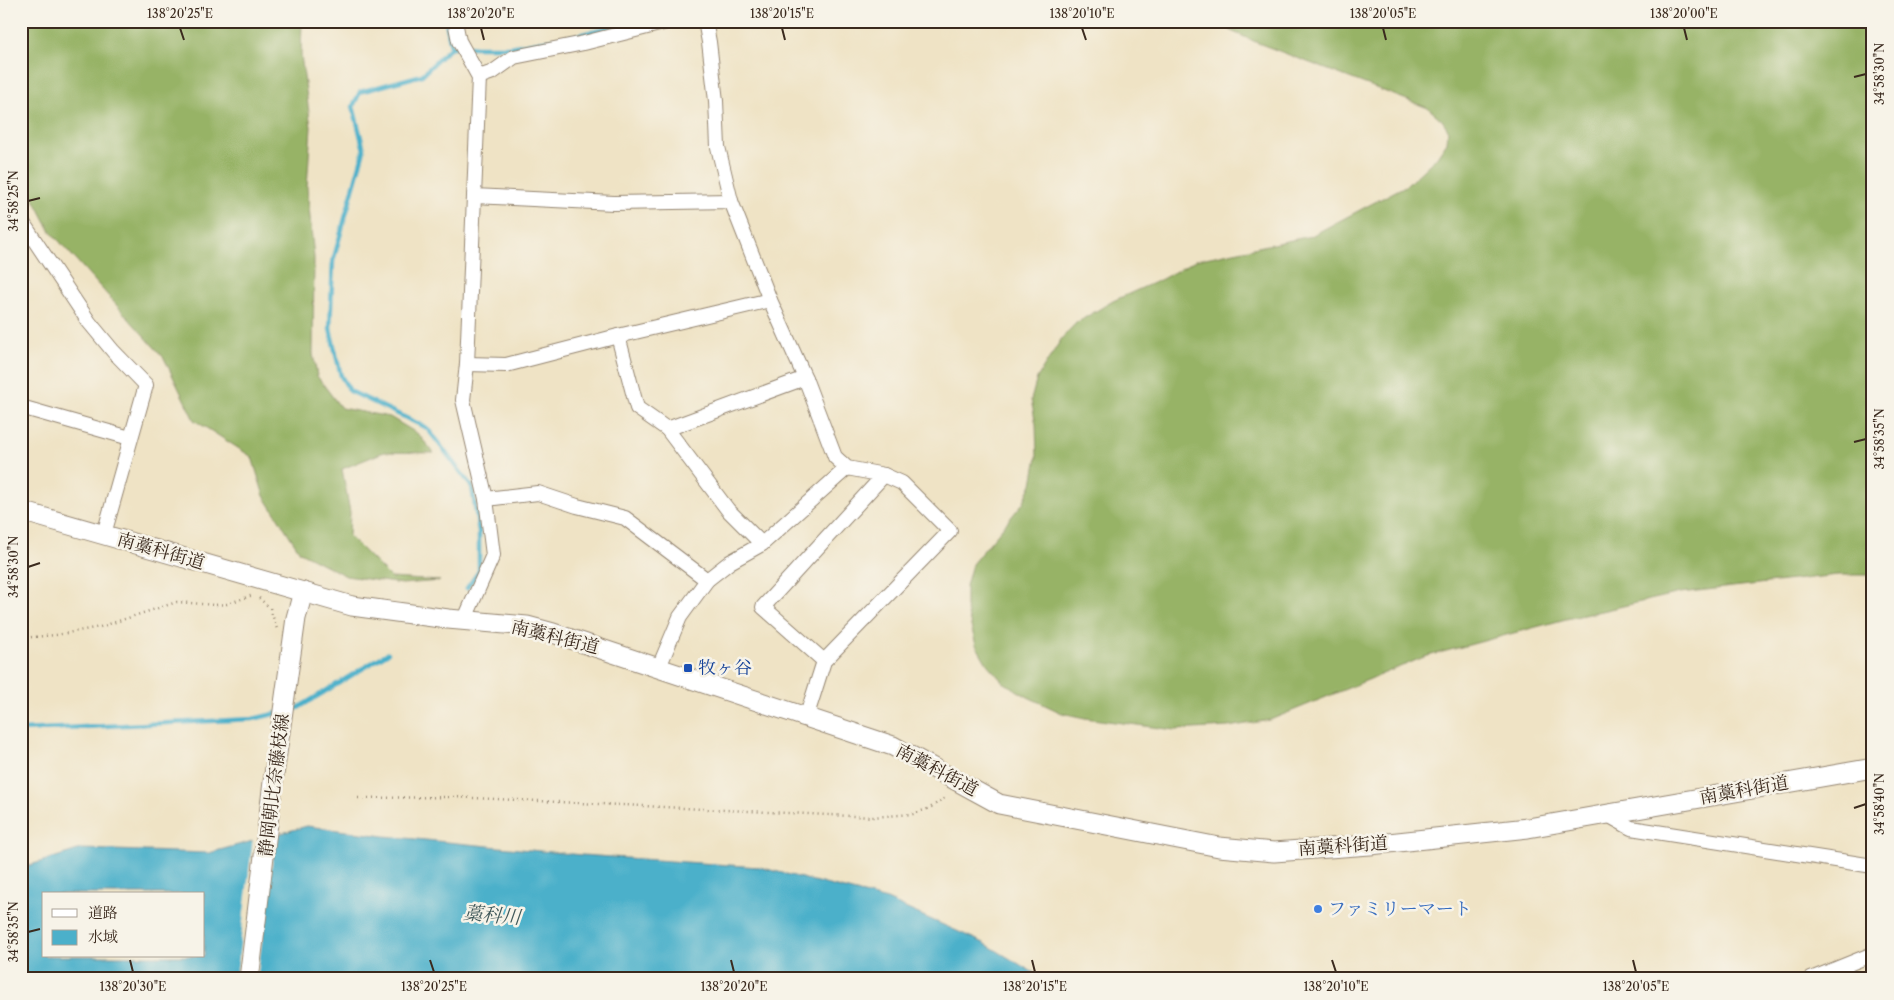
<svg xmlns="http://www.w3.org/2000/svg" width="1894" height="1000" font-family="'Libre Caslon Text','Noto Serif JP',serif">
  <rect width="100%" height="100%" fill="#f7f3e8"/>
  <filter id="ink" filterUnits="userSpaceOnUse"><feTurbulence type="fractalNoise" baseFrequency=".02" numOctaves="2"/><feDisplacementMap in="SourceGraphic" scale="10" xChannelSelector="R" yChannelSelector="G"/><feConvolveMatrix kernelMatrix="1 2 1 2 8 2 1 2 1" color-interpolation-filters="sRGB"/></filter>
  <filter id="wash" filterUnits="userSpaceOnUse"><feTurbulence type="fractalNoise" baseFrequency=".0096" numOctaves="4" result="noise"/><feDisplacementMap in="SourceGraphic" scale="20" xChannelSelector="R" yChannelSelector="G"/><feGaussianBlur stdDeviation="1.12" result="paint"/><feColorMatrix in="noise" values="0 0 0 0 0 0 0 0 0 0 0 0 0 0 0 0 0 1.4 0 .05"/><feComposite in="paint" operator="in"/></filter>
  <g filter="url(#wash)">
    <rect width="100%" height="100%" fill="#efe3c5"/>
    <g fill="#97b366" stroke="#696e42">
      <polygon points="21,21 302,21 301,55 311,127 307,187 314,258 313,354 317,376 341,408 390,417 418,434 434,453 384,452 342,469 350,512 349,536 391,578 440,581 402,584 346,576 300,552 264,496 252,457 194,420 164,358 51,232 21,174"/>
      <polygon points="1221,21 1873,21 1873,575 1837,575 1680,593 1566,619 1424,657 1270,720 1228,727 1175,730 1085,718 1062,713 1028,697 1003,682 987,664 976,645 966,607 966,586 972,564 1023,503 1032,484 1037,457 1036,424 1031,400 1037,378 1062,338 1076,323 1113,301 1162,279 1196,260 1311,236 1407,185 1436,158 1447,142 1448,129 1442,120 1428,108 1258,43 1229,30"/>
    </g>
    <path fill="#4bb0ca" stroke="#436d74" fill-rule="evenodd" d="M307,826L384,836L582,855L759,867L887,900L984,943L1044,979H21V868L81,849L209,853ZM44,894H204V956H44Z"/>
    <polygon fill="#efe3c5" points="276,832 257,979 236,979 253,838"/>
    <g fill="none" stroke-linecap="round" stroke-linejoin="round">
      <g stroke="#4bb0ca" stroke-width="4.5">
        <polyline points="446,21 451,47"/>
        <polyline points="467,588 479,571 479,532 472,487 427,428 350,391 341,376 330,329 333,261 364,150 353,106 360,92 422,75 451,47 509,47 575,36 633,21"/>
        <polyline points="288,710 298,708 388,653"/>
        <polyline points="21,730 253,719 278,713"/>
      </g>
    </g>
  </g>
  <g filter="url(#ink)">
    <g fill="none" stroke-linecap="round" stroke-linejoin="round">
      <defs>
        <g id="street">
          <polyline points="455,21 459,41 479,77 467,364 463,400 486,499 493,555 464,621"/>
          <polyline points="705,21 709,42 716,101 718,147 731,201"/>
          <polyline points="479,77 493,72 514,57 584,43 671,21"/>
          <polyline points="474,196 614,203 731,201 770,300 805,378 835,457 847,468 884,475 902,483 950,531 824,661 806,718"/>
          <polyline points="21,220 89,322 113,351 146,385 104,534"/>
          <polyline points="618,336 637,408 667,429 728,510 762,544"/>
          <polyline points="467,364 506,365 618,336 770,300"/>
          <polyline points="21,407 130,438"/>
          <polyline points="667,429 805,378"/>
          <polyline points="486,499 538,493 577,506 625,518 707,580"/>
          <polyline points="824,661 763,607 884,475"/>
          <polyline points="659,667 680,617 707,580 730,562 762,544 847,468"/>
          <polyline points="1606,814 1631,828 1873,866"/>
          <polyline points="1811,979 1873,954"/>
        </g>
        <g id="secondary">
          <polyline points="21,511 352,606 448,619 527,626 553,633 893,746 999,804 1219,847 1274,852 1370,845 1528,828 1873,768"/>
          <polyline points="249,979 273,782 296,618 303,592"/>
        </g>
      </defs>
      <use href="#street" stroke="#958672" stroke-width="16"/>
      <use href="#secondary" stroke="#958672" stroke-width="21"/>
      <g stroke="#958672" stroke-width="2.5" stroke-dasharray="1 4" stroke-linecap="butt">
        <polyline points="259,598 270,608 277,629"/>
        <polyline points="21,638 56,635 100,627 177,602 215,605 227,604 253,595"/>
        <polyline points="358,798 454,797 872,817 913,814 930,808 946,797"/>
      </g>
      <use href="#street" stroke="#fff" stroke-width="14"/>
      <use href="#secondary" stroke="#fff" stroke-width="19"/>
    </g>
  </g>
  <path fill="none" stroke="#3b2a1e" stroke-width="2" d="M180,28L184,40M481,28L484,40M782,28L785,40M1082,28L1086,40M1383,28L1386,40M1684,28L1687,40M1854,77L1866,74M28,201L40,198M1854,442L1866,439M28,567L40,563M1854,808L1866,804M28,932L40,929M130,960L133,972M430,960L434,972M731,960L734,972M1032,960L1035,972M1332,960L1336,972M1633,960L1636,972"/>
  <rect fill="#1a4fb4" stroke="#f7f3e8" stroke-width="2" x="683" y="663" width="10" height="10" rx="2.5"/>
  <circle fill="#3f7fe0" stroke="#f7f3e8" stroke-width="2" cx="1318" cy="909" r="5"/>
  <g text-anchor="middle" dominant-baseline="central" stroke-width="5" stroke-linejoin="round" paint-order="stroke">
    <g font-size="18" fill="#3b2a1e" stroke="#f7f3e8">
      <text transform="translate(161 551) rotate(16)">南藁科街道</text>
      <text transform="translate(555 637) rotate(14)">南藁科街道</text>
      <text transform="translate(937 770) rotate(28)">南藁科街道</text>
      <text transform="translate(274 785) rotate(-83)">静岡朝比奈藤枝線</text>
      <text transform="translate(1744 790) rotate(-10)">南藁科街道</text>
      <text transform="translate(1343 846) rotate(-4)">南藁科街道</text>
    </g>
    <g font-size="18" fill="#164399" stroke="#f7f3e8" text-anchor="start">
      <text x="698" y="668">牧ヶ谷</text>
    </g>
    <g font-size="18" fill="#366cbe" stroke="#f7f3e8" text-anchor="start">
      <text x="1328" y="909">ファミリーマート</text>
    </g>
    <g font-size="19" font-style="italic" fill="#41595a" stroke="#f7f3e8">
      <text transform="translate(492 915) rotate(5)">藁科川</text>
    </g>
  </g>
  <rect width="1894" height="1000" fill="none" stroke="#f7f3e8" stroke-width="55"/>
  <rect x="42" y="892" width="162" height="65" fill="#f7f3e8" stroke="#aca397"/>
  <rect x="52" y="909" width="25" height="8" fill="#ffffff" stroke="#aca397"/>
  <text x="88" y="918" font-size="15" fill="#3b2a1e">道路</text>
  <rect x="52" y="930" width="25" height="15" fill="#4bb0ca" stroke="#aca397"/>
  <text x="88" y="942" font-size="15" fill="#3b2a1e">水域</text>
  <rect x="28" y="28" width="1838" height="944" fill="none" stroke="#3b2a1e" stroke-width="2"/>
  <g font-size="12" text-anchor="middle" fill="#3b2a1e">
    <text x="180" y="18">138°20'25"E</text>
    <text x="481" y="18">138°20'20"E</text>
    <text x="782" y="18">138°20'15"E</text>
    <text x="1082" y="18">138°20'10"E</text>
    <text x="1383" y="18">138°20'05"E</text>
    <text x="1684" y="18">138°20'00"E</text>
    <text transform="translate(1880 74) rotate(-90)" y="4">34°58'30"N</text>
    <text transform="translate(14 201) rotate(-90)" y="4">34°58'25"N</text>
    <text transform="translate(1880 439) rotate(-90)" y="4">34°58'35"N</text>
    <text transform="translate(14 567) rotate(-90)" y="4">34°58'30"N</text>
    <text transform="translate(1880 804) rotate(-90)" y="4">34°58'40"N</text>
    <text transform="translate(14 932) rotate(-90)" y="4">34°58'35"N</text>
    <text x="133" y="991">138°20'30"E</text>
    <text x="434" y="991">138°20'25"E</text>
    <text x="734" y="991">138°20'20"E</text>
    <text x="1035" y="991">138°20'15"E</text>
    <text x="1336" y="991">138°20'10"E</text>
    <text x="1636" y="991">138°20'05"E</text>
  </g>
</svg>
